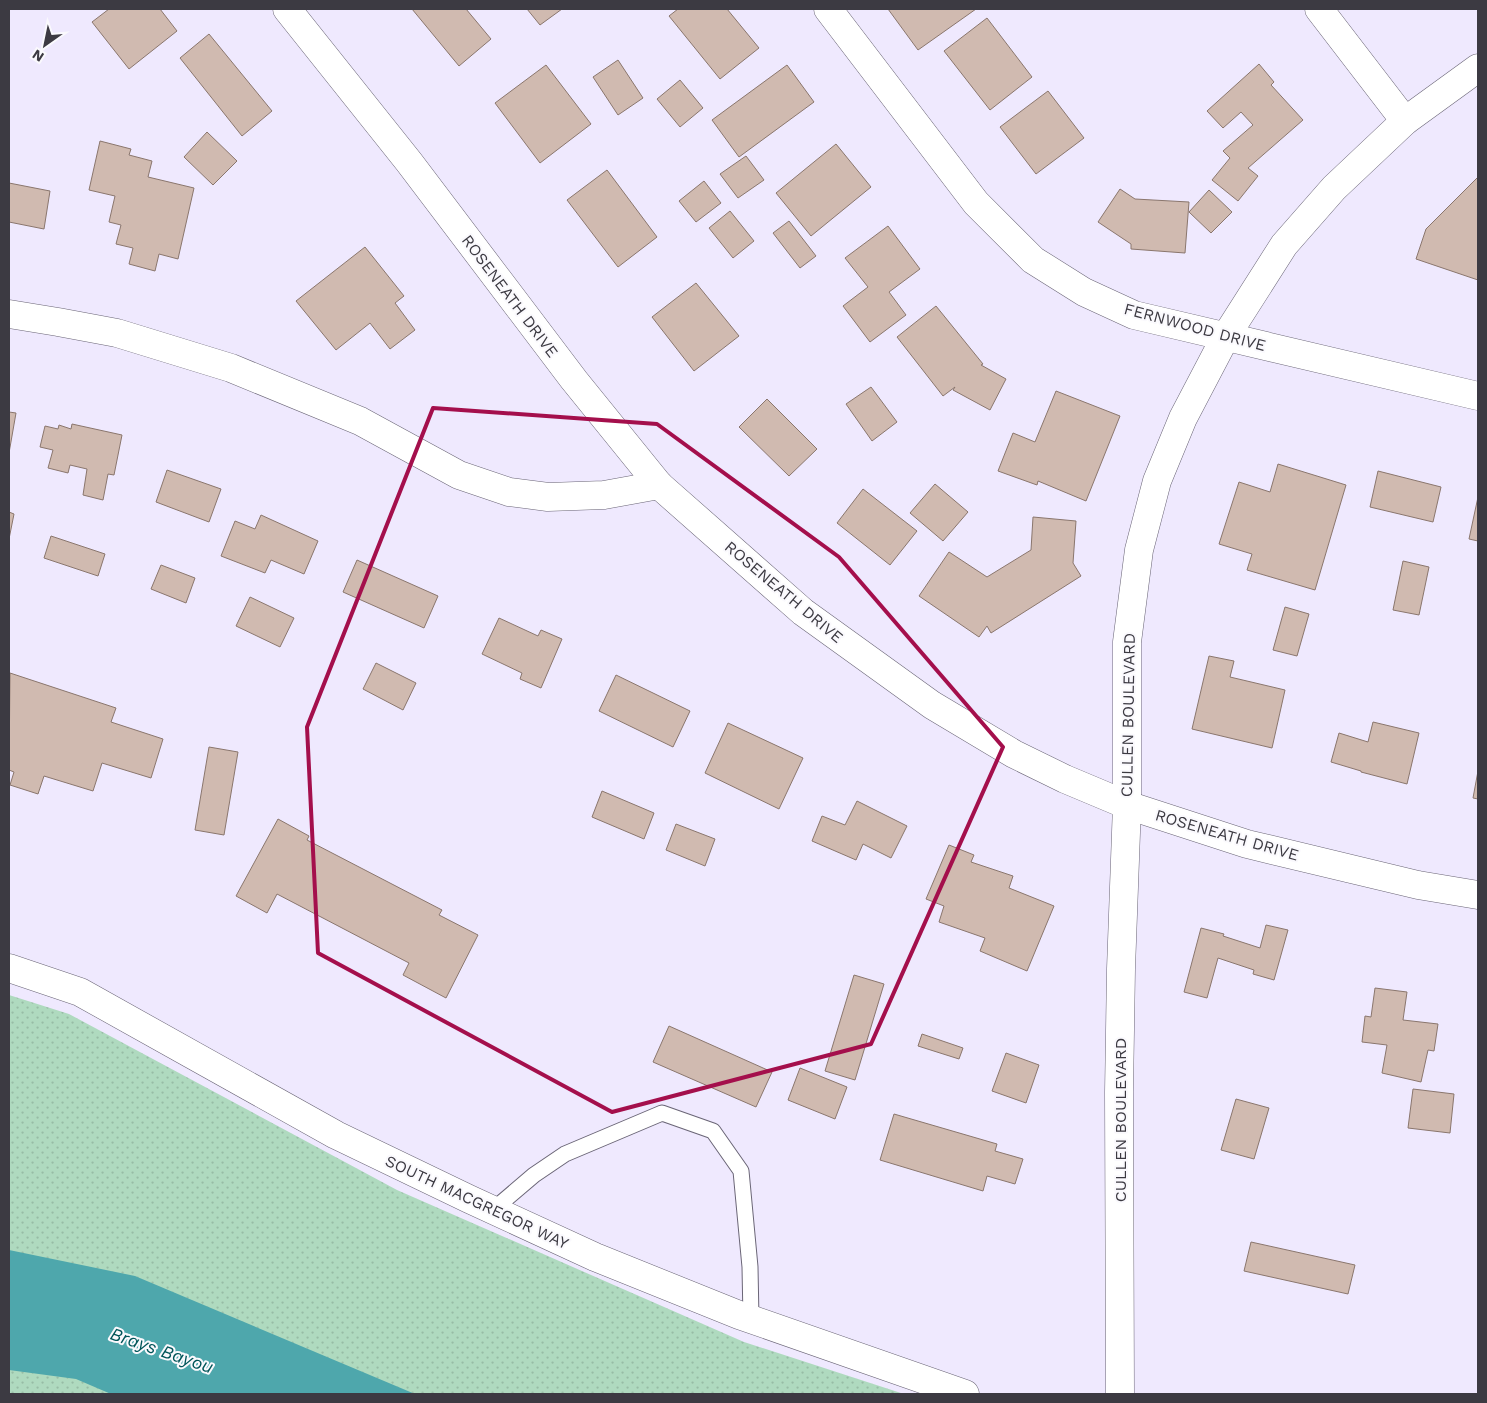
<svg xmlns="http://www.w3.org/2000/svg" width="1487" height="1403" font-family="'Work Sans',sans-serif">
  <defs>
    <pattern id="park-dots" width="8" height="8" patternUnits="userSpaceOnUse" patternTransform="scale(1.25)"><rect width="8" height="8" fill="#afdabf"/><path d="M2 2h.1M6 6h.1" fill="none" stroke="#97bca5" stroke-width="1.8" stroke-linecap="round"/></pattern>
  </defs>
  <rect width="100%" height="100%" fill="#efe9fe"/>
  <polygon fill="url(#park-dots)" points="9,995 69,1014 397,1190 744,1342 904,1394 9,1394"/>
  <polygon fill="#4ea7ac" points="9,1250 135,1276 415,1394 111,1394 76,1379 9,1370"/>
  <g fill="#d0bab0" stroke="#8a766d">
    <polygon points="109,9 160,9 177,31 129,69 92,22"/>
    <polygon points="412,9 466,9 491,39 459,66"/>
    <polygon points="527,9 562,9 540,25"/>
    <polygon points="678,9 727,9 759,48 720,79 669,16"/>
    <polygon points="888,9 976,9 918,50"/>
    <polygon points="987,18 1032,77 990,110 944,51"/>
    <polygon points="209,34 272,111 242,136 180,58"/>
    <polygon points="618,60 643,98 618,115 593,77"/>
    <polygon points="1259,64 1274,82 1271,85 1303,120 1248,168 1258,176 1238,201 1212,180 1230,158 1223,151 1253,125 1241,112 1223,128 1207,111"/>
    <polygon points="546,65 591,124 540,163 495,103"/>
    <polygon points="787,65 814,102 739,157 712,120"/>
    <polygon points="680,80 703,108 680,127 657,99"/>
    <polygon points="1048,91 1084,138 1036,174 1000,127"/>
    <polygon points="207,132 237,161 213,185 184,157"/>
    <polygon points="100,141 131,149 129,155 152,161 148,177 194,188 178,259 159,254 155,271 129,264 133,248 116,244 121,225 109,222 115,196 89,190"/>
    <polygon points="836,144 871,187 811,236 776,193"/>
    <polygon points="746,156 764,180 738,198 720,174"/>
    <polygon points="607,170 657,237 618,267 567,200"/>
    <polygon points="1478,177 1478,280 1416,259 1426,229"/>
    <polygon points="704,181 721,203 696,222 679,201"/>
    <polygon points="9,183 50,191 44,229 9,222"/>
    <polygon points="1120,189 1135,199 1189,202 1185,253 1131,249 1131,244 1098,222"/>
    <polygon points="1209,190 1232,212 1211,233 1189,212"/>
    <polygon points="730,211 754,241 733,258 709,228"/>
    <polygon points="789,221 816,256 800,268 773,233"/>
    <polygon points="888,226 920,269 889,292 906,315 870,342 843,306 868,287 845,258"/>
    <polygon points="365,247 404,296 395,303 415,330 390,349 370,323 336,350 296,301"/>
    <polygon points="696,283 739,336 694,371 652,317"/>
    <polygon points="936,306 983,364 981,365 1006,379 990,410 953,390 955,387 943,396 897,337"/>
    <polygon points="871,387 897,422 872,441 846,404"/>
    <polygon points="1056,391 1120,416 1086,501 1038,481 1037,485 998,471 1013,433 1035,442"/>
    <polygon points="767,399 817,449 789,476 739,427"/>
    <polygon points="9,412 16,413 9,453"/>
    <polygon points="72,424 122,435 114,475 108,474 103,500 83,495 87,469 70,465 68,473 48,468 53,450 40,447 45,426 58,429 59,425 71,429"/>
    <polygon points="1278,464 1346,485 1315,590 1247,570 1252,554 1219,544 1239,482 1270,492"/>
    <polygon points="167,470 221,489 209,522 156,502"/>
    <polygon points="1378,471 1441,487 1433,522 1370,507"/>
    <polygon points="935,484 968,512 943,541 910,513"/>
    <polygon points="863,489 917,531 890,565 837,523"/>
    <polygon points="1478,497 1478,541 1469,539"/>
    <polygon points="9,512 14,514 9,539"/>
    <polygon points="261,515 318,541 304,574 271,560 265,573 221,556 235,521 255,529"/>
    <polygon points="1033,517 1076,521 1073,563 1081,576 991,633 987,626 979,637 919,596 949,552 987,577 1031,550"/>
    <polygon points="51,536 105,554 98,576 44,558"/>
    <polygon points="357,560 438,596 424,628 343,592"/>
    <polygon points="1403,561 1429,567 1419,615 1393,610"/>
    <polygon points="161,565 195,578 186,603 151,589"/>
    <polygon points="250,597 294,618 280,647 236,626"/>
    <polygon points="1285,607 1309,614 1297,656 1273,650"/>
    <polygon points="499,618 538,636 541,630 562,639 541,688 520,679 522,673 482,654"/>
    <polygon points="1209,656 1234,661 1230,677 1285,690 1272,748 1192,729"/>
    <polygon points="376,663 416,683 403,710 363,689"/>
    <polygon points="10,673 116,708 111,722 163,739 151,778 102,763 93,791 44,776 38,794 10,785 14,772 9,770"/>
    <polygon points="616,675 690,711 673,747 599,711"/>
    <polygon points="1373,722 1419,733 1407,784 1361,772 1361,771 1331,762 1339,733 1368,742"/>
    <polygon points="728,723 803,758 779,809 705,773"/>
    <polygon points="209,747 238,752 224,835 195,830"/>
    <polygon points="1478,771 1478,799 1473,798"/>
    <polygon points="602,791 654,813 644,839 592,817"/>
    <polygon points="857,801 907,826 891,858 863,844 856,860 812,841 822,816 845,825"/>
    <polygon points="278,819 309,836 307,840 442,910 439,915 478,935 446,998 403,975 409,963 277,894 267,913 236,896"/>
    <polygon points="676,824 715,839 705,866 666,850"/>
    <polygon points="949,845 974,855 971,862 1013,876 1009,888 1054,906 1027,971 980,951 985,938 939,922 944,906 926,899"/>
    <polygon points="1266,925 1288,930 1274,980 1253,974 1254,970 1218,958 1207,998 1184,992 1201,928 1224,934 1223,936 1260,948"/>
    <polygon points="854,975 884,984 855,1080 825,1071"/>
    <polygon points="1375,988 1407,992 1403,1020 1438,1024 1434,1051 1428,1050 1421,1082 1382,1073 1387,1045 1362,1042 1365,1016 1371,1017"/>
    <polygon points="669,1026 772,1072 756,1107 653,1062"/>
    <polygon points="922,1034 963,1048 959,1059 918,1046"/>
    <polygon points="1006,1053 1039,1065 1026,1103 992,1091"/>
    <polygon points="800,1068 847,1087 835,1119 788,1100"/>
    <polygon points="1413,1089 1454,1094 1450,1133 1408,1128"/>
    <polygon points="1236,1099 1269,1108 1254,1159 1221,1150"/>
    <polygon points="894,1114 997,1144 995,1151 1023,1159 1015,1184 987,1176 983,1191 880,1160"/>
    <polygon points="1251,1242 1355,1265 1348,1294 1244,1271"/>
  </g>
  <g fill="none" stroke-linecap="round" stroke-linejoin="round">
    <defs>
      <polyline id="service" points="493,1210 534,1175 565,1154 662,1113 713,1131 741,1171 750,1267 751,1319"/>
      <g id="minor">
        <polyline points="287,9 409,162 574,380 659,485 803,612 932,705 1014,754 1065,779 1127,805 1247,844 1418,885 1478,895"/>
        <polyline points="828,9 976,203 1033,260 1084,292 1134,315 1478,396"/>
        <polyline points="1319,9 1405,121"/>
        <polyline points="9,314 58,322 117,333 231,368 360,421 459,475 509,492 548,497 604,495 659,485"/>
      </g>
      <g id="tertiary">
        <polyline points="9,968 80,992 336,1135 469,1199 595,1257 739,1315 965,1394"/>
        <polyline points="1120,1394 1119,1092 1121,969 1127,805 1127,642 1139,550 1157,481 1183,418 1226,336 1284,245 1334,188 1405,121 1478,68"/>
      </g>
    </defs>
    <use href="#service" stroke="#6a6576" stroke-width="17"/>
    <use href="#minor" stroke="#6a6576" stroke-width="29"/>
    <use href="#tertiary" stroke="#6a6576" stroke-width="29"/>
    <use href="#service" stroke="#fff" stroke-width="15"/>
    <use href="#minor" stroke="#fff" stroke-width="28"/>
    <use href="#tertiary" stroke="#fff" stroke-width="28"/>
  </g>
  <path fill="none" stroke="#a40f4c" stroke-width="4" stroke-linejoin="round" d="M433,408L657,424L839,557L1003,747L871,1044L612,1112L318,953L307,727Z"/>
  <g text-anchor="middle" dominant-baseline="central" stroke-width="4" stroke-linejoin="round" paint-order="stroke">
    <g font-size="16" fill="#3c3a42" stroke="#faf9fd">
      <text transform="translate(510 296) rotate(53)">ROSENEATH DRIVE</text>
      <text transform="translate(1195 327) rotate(15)">FERNWOOD DRIVE</text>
      <text transform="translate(784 592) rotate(40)">ROSENEATH DRIVE</text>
      <text transform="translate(1128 715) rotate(-89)">CULLEN BOULEVARD</text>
      <text transform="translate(1227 835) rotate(16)">ROSENEATH DRIVE</text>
      <text transform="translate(1120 1120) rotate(-90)">CULLEN BOULEVARD</text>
      <text transform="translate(477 1202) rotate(25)">SOUTH MACGREGOR WAY</text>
    </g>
    <g font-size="18" font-style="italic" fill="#015559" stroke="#faf9fd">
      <text transform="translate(162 1350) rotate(19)">Brays Bayou</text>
    </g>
  </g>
  <rect width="1487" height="1403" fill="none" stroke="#3c3a42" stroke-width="20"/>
  <g transform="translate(45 45) rotate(213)" stroke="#faf9fd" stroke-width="4" paint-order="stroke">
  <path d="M0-4L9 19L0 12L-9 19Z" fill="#3c3a42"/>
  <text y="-8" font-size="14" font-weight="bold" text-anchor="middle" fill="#3c3a42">N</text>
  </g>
</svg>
